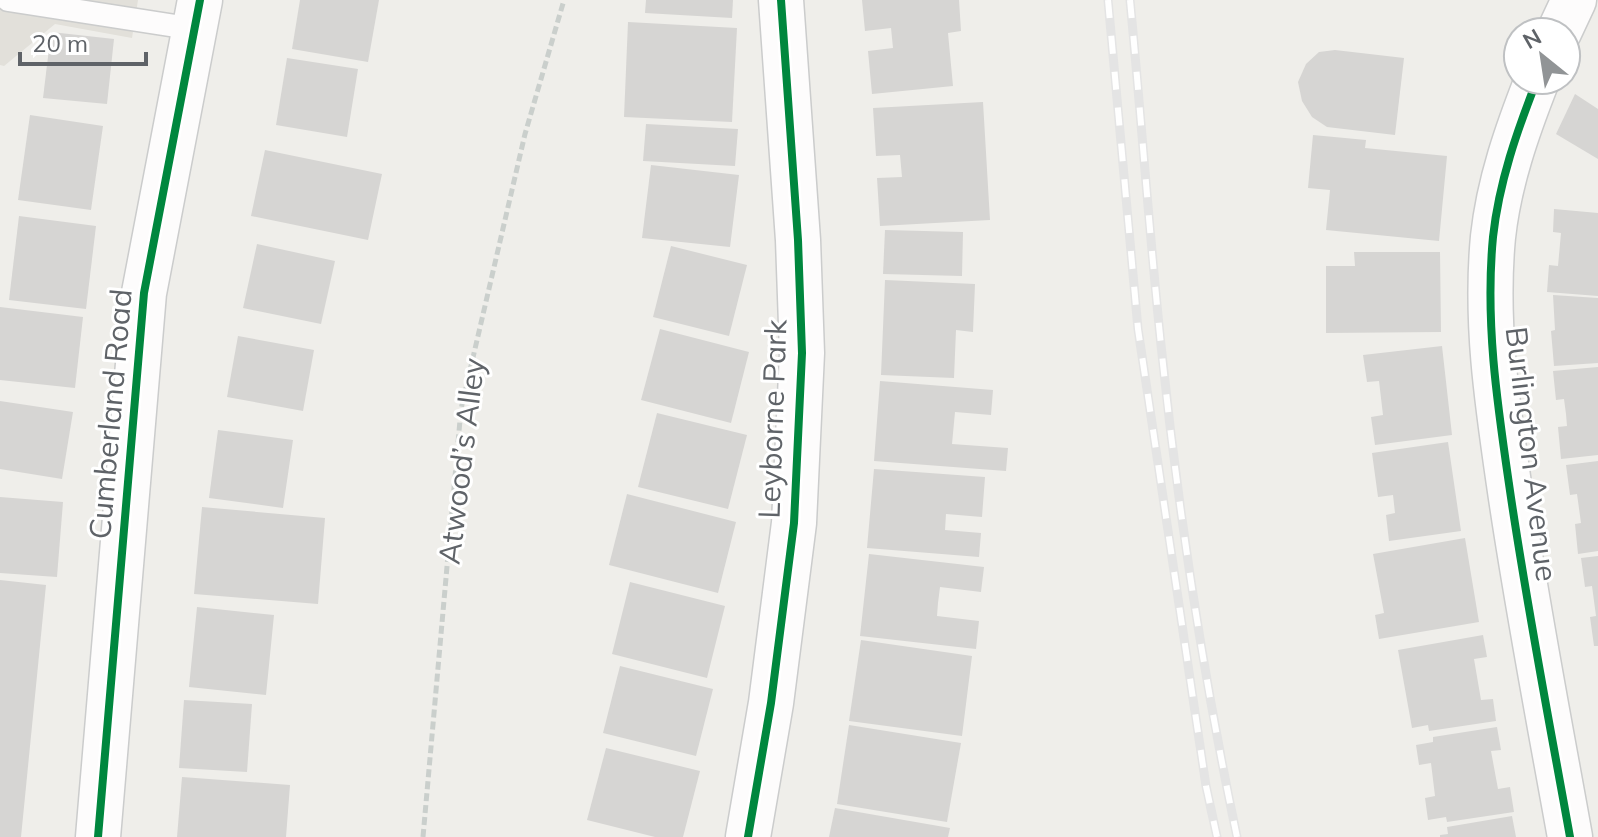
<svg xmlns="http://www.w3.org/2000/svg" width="1598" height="837" font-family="Mulish,sans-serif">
  <rect width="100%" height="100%" fill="#efeeea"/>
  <polygon fill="#e2e0da" points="0,0 138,0 132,38 55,24 4,66 0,65"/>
  <g fill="#d6d5d3">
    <polygon points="300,0 379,0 368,62 292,49"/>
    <polygon points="646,0 733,0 732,18 645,13"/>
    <polygon points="862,0 959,0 961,31 948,33 953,86 872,94 868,51 893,48 891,28 865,31"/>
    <polygon points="628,22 737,28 732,122 624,117"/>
    <polygon points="51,32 114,39 107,104 43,98"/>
    <polygon points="1335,50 1404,58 1395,135 1327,127 1312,117 1302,101 1298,82 1306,64 1319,52"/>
    <polygon points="287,58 358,69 347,137 276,125"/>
    <polygon points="1575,94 1598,109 1598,159 1556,134"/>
    <polygon points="983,102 990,220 880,226 877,178 902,177 900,155 876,156 873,108"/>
    <polygon points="30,115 103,126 91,210 18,200"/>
    <polygon points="646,124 738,129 735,166 643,161"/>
    <polygon points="1313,135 1366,140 1365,148 1447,156 1439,241 1326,230 1330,190 1308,188"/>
    <polygon points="265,150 382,174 368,240 251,216"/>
    <polygon points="651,165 739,175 730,247 642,238"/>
    <polygon points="1554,209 1598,213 1598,296 1547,292 1549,265 1558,266 1561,233 1553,232"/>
    <polygon points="19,216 96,226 86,309 9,300"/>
    <polygon points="885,230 963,232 962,276 883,274"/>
    <polygon points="257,244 335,261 321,324 243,308"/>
    <polygon points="671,246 747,265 729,336 653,317"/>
    <polygon points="1354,252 1440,252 1441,332 1326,333 1326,266 1355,266"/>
    <polygon points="885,280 975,284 973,332 956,330 954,378 881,375"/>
    <polygon points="1553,295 1598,298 1598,363 1554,366 1551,331 1555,330"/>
    <polygon points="0,307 83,317 75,388 0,380"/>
    <polygon points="660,329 749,352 731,423 641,400"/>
    <polygon points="238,336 314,350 303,411 227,397"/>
    <polygon points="1442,346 1452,435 1375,445 1371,417 1383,415 1379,381 1367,382 1363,355"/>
    <polygon points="1598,367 1598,455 1561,459 1558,427 1567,426 1566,414 1564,399 1556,400 1553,371"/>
    <polygon points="880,381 993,390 991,415 955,412 952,444 1008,448 1006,471 874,461"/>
    <polygon points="0,401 73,412 62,479 0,469"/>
    <polygon points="657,413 747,435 728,509 638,487"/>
    <polygon points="218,430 293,440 283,508 209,498"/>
    <polygon points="1448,442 1461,531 1389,541 1386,515 1395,513 1393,495 1378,497 1372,453"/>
    <polygon points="1598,461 1598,551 1578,554 1575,524 1581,523 1577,494 1570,495 1566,465"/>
    <polygon points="874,469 985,477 982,517 946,514 945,530 981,533 979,557 867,548"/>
    <polygon points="627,494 736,522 718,593 609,565"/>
    <polygon points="0,497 63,502 57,577 0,573"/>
    <polygon points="202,507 325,518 318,604 194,594"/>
    <polygon points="1465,538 1479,622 1379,639 1375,615 1384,613 1373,554"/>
    <polygon points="869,554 984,567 981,592 940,587 938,603 937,616 979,621 976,649 860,636"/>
    <polygon points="1598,556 1598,646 1594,646 1590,617 1596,616 1592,586 1585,587 1581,558"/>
    <polygon points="0,580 46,585 21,837 0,837"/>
    <polygon points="630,582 725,606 707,678 612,654"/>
    <polygon points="197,607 274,615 266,695 189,687"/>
    <polygon points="1483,635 1487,657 1474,659 1481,700 1493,699 1496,721 1429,731 1428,725 1412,728 1398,650"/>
    <polygon points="861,640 972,656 962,736 849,721"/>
    <polygon points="620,666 713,689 696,756 603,733"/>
    <polygon points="184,700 252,704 247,772 179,768"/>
    <polygon points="849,725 961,743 947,822 837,804"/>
    <polygon points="1497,727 1501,750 1491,751 1498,789 1510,787 1514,812 1447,822 1446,817 1428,820 1425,798 1435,796 1431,763 1419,765 1416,745 1433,742 1433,737"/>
    <polygon points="606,748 700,771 683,837 655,837 587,820"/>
    <polygon points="182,777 290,785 286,837 177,837"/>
    <polygon points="835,808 950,828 948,837 829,837"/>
    <polygon points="1512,816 1516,837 1440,837 1440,835 1448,834 1447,827"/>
  </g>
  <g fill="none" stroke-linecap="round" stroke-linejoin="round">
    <defs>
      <polyline id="lane" points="8,0 195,29"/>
      <g id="street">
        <polyline points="1559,32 1574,0"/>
        <path d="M1537,80C1517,131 1499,182 1493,237C1485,321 1497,402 1509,484C1526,602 1549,720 1570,837"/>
        <polyline points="98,837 144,293 200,0"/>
        <polyline points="748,837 771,703 794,523 802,353 798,240 781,0"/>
      </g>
    </defs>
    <use href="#lane" stroke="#cbcccc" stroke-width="25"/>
    <use href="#street" stroke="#cbcccc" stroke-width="47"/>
    <polyline stroke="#cacfcc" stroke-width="5" stroke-dasharray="8 4" stroke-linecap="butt" points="423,837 461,409 525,134 564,0"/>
    <use href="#lane" stroke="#fdfcfc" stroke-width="22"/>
    <use href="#street" stroke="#fdfcfc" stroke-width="44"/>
    <defs>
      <g id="rail">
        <polyline points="1108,0 1138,329 1206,786 1217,837"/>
        <path d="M1130,0C1141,115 1149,230 1161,345C1178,510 1203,675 1237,837"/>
      </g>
    </defs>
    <use href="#rail" stroke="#e4e4e4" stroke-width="9"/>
    <use href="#rail" stroke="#fff" stroke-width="6" stroke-dasharray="18" stroke-linecap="butt"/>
    <defs>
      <g id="cycleway">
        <path d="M1537,80C1517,131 1499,182 1493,237C1485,321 1497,402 1509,484C1526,602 1549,720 1570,837"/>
        <polyline points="98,837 144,293 200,0"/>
        <polyline points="748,837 771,703 794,523 802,353 798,240 781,0"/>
      </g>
    </defs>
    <use href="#cycleway" stroke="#fff" stroke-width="13"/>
    <use href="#cycleway" stroke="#00873e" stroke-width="8"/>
  </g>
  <g text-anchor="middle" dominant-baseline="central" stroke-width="6" stroke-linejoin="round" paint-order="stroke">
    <g font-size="30" fill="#5f6368" stroke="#fff">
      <text transform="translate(110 414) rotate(-85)">Cumberland Road</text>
      <text transform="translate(772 419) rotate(-88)">Leyborne Park</text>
      <text transform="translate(1532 454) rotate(83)">Burlington Avenue</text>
      <text transform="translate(461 461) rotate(-83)">Atwood’s Alley</text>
    </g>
  </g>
  <g transform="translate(1542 56) rotate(330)"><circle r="38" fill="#ffffff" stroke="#bfc1c3" stroke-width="2"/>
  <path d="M0-6L14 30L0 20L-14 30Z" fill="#919496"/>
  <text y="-12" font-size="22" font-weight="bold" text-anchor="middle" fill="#5f6368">N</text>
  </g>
  <path d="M20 52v12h126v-12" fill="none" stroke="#5f6368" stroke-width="4"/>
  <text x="32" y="52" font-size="24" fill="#5f6368" stroke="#ffffff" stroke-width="6" paint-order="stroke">20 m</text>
</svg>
